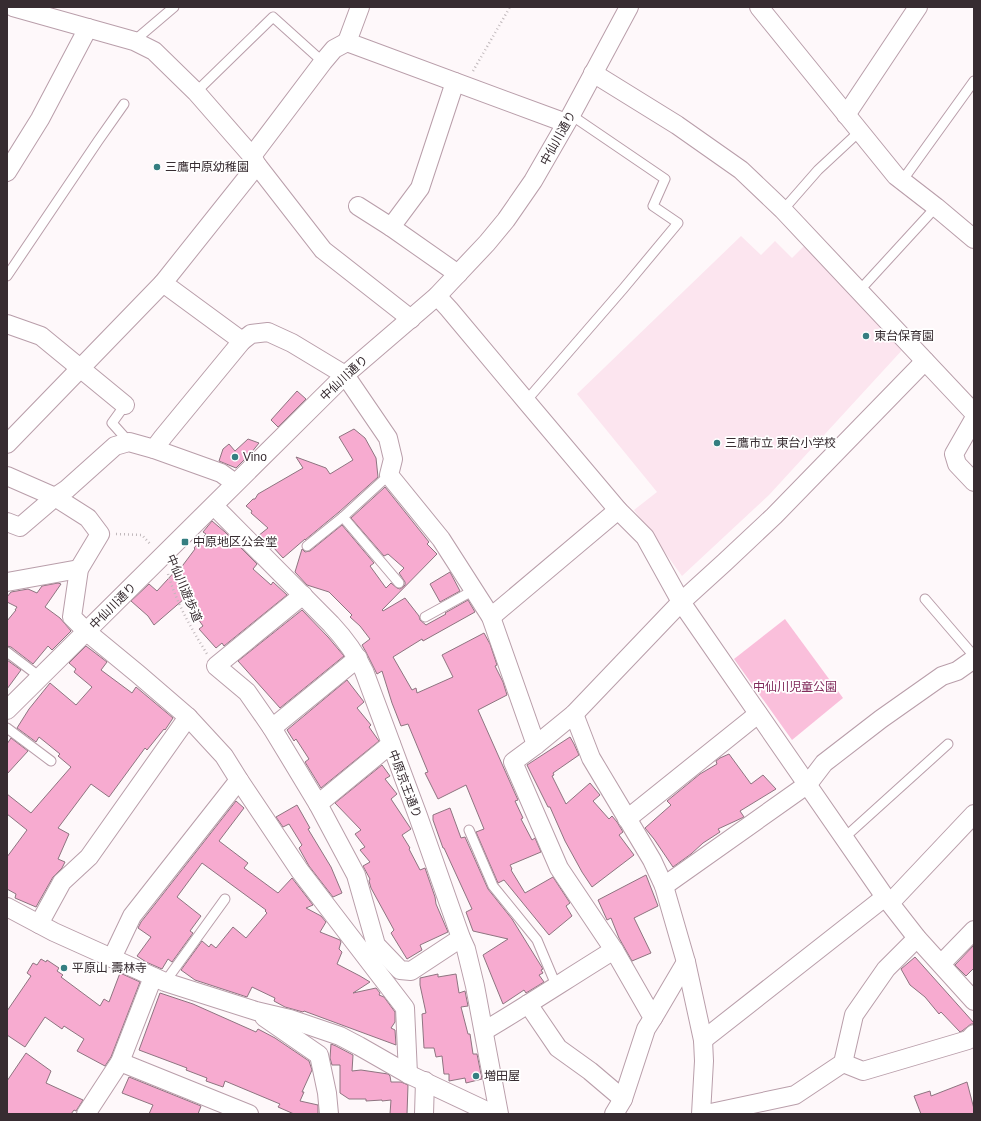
<svg xmlns="http://www.w3.org/2000/svg" width="981" height="1121" font-family="Helvetica,'Noto Sans JP',sans-serif">
  <rect width="100%" height="100%" fill="#fef8fa"/>
  <polygon fill="#fce5ef" points="741,236 761,255 775,241 792,258 804,246 904,348 769,495 682,576 634,510 657,492 577,394"/>
  <polygon fill="#fabfdb" points="785,619 843,698 792,740 734,659"/>
  <g fill="#f7abd0" stroke="#8e7480">
    <polygon points="297,391 306,399 278,427 271,420"/>
    <polygon points="354,429 365,438 376,458 378,477 339,512 305,540 305,539 283,558 273,547 271,549 258,536 268,528 251,513 252,511 246,506 253,499 255,499 258,494 303,468 296,457 326,468 330,474 353,460 339,437"/>
    <polygon points="248,439 259,443 251,453 236,468 219,461 223,449 229,444 235,451"/>
    <polygon points="385,487 429,542 427,544 437,554 382,610 383,611 405,598 419,616 420,620 426,625 446,614 445,613 468,600 475,612 423,641 422,639 393,657 412,690 416,688 417,693 453,677 442,655 484,633 490,644 497,665 495,666 503,682 507,695 478,710 518,800 515,801 523,818 521,819 532,840 535,838 541,852 510,865 512,869 511,870 525,893 553,877 570,903 566,906 572,916 549,935 504,880 498,883 476,832 484,829 466,785 438,799 425,773 428,772 408,724 401,726 392,703 382,671 377,674 366,652 362,645 370,639 360,626 350,617 352,615 329,592 307,585 295,572 302,549 305,552 310,551 342,525 374,563 370,566 386,588 391,583 397,588 400,589 403,587 405,585 405,582 399,573 404,568 388,554 384,556 351,518"/>
    <polygon points="212,521 225,532 257,564 253,569 271,585 273,582 287,595 224,646 222,643 216,648 199,629 203,626 184,599 154,625 148,616 131,601 149,584 157,591 178,568 180,569 195,549 194,548 206,534 203,532"/>
    <polygon points="450,572 460,591 440,602 430,584"/>
    <polygon points="58,583 61,584 45,607 60,618 71,631 52,650 48,646 33,664 11,647 7,646 7,621 16,610 15,610 17,607 7,602 7,597 11,592 28,589 37,593 42,586"/>
    <polygon points="302,610 328,637 344,656 280,708 238,661"/>
    <polygon points="86,646 107,662 101,670 132,693 136,687 173,718 165,730 164,729 147,750 145,748 109,797 91,784 58,828 69,834 58,859 65,862 62,868 53,877 36,907 15,898 16,894 7,889 7,857 27,830 7,814 7,794 31,813 71,767 58,756 60,754 39,737 36,742 17,728 29,709 50,683 76,705 92,687 74,672 76,669 69,663"/>
    <polygon points="7,660 21,670 7,689"/>
    <polygon points="347,680 364,702 357,708 371,725 369,727 379,741 321,788 305,762 309,759 296,739 294,741 287,730"/>
    <polygon points="570,737 574,744 579,755 553,773 554,775 552,776 566,804 590,783 600,795 593,801 609,819 612,816 617,822 623,832 619,835 634,855 592,887 582,872 565,841 550,807 548,807 527,765"/>
    <polygon points="11,738 28,751 7,774 7,744"/>
    <polygon points="729,754 751,784 763,775 776,789 740,811 744,817 718,829 720,832 703,843 691,854 673,867 654,839 645,828 671,805 667,801 700,774 717,764 716,761 720,758"/>
    <polygon points="382,765 390,776 385,779 397,794 391,799 411,829 402,835 410,848 409,849 420,870 425,868 435,897 436,904 448,932 420,945 422,950 407,959 391,933 394,930 371,888 369,881 370,879 363,866 370,862 360,850 365,847 355,834 361,830 335,803"/>
    <polygon points="236,801 244,808 219,841 248,863 244,868 278,893 292,878 313,905 306,908 321,916 326,922 320,932 340,940 341,942 339,949 342,952 337,964 360,976 370,982 353,993 376,988 380,993 379,995 384,997 395,1012 395,1022 391,1028 395,1030 396,1045 304,1011 303,1012 285,1007 274,1001 275,998 252,987 247,997 195,980 181,970 202,941 209,947 211,944 216,948 233,927 246,938 267,913 265,911 266,910 202,863 177,897 201,916 190,931 193,933 172,962 168,959 162,969 146,962 137,956 151,937 138,928 141,922"/>
    <polygon points="297,805 310,828 308,829 331,867 342,893 333,897 309,866 299,848 302,845 289,824 283,827 276,817"/>
    <polygon points="450,808 461,838 465,837 488,889 512,919 543,969 541,970 543,973 539,975 544,982 526,993 524,990 503,1004 483,955 508,939 473,931 466,912 472,909 444,848 443,848 433,820 433,815"/>
    <polygon points="646,875 658,906 634,918 651,953 632,961 619,938 611,918 607,920 598,900"/>
    <polygon points="974,945 974,968 966,976 955,965"/>
    <polygon points="915,957 974,1023 974,1024 971,1024 962,1031 960,1032 941,1012 939,1014 925,997 910,985 901,969"/>
    <polygon points="41,959 46,962 47,960 59,968 57,971 63,975 61,977 100,1006 104,999 109,1002 120,973 140,982 111,1057 105,1066 77,1051 84,1039 64,1026 62,1029 45,1017 25,1047 7,1035 7,1011 31,976 27,973 33,963 37,965"/>
    <polygon points="438,974 438,977 456,974 459,993 465,991 468,1006 461,1007 468,1034 470,1034 473,1054 477,1054 482,1079 466,1083 465,1078 449,1081 449,1074 444,1074 442,1056 436,1057 434,1048 424,1048 422,1014 426,1013 420,985 420,978"/>
    <polygon points="160,993 193,1004 256,1032 258,1029 275,1038 309,1061 312,1070 302,1092 304,1092 300,1101 318,1105 318,1114 294,1114 278,1107 280,1104 225,1081 223,1087 206,1081 207,1078 186,1070 187,1068 139,1050"/>
    <polygon points="331,1044 336,1046 353,1055 352,1071 361,1070 388,1074 390,1076 391,1082 401,1082 408,1085 407,1114 390,1114 391,1100 382,1101 382,1100 366,1101 366,1099 349,1099 340,1093 340,1065 332,1065 330,1058"/>
    <polygon points="26,1053 51,1071 46,1083 83,1100 76,1111 74,1110 71,1114 7,1114 7,1081"/>
    <polygon points="129,1077 201,1106 198,1114 149,1114 153,1105 122,1093"/>
    <polygon points="967,1082 974,1109 974,1114 921,1114 914,1096 930,1091 931,1096"/>
  </g>
  <g fill="none" stroke-linecap="round" stroke-linejoin="round">
    <defs>
      <g id="lane">
        <polyline points="134,41 174,7"/>
        <polyline points="196,92 273,17 323,62"/>
        <polyline points="902,181 974,81"/>
        <polyline points="783,210 818,170 860,131"/>
        <polyline points="7,276 98,141 124,104"/>
        <polyline points="859,291 936,207"/>
        <polyline points="526,401 623,289 678,223 653,206 665,179 571,115"/>
        <polyline points="125,405 112,423 129,442"/>
        <polyline points="343,517 399,583"/>
        <polyline points="307,546 343,517 389,475"/>
        <polyline points="925,599 974,656"/>
        <polyline points="425,617 474,590"/>
        <polyline points="7,652 40,677"/>
        <polyline points="7,728 51,761"/>
        <polyline points="469,830 493,886 537,940 556,985"/>
        <polyline points="844,838 948,744"/>
        <polyline points="165,982 225,899"/>
      </g>
      <g id="street">
        <polyline points="13,7 134,41 154,51 196,92 252,156 257,165 323,250 411,319"/>
        <polyline points="360,7 347,42 566,123"/>
        <polyline points="759,7 896,176 936,207 974,239"/>
        <polyline points="593,73 677,125 741,170 783,210 974,413"/>
        <polyline points="846,115 918,7"/>
        <polyline points="252,156 323,62 334,49 347,42"/>
        <polyline points="7,172 40,119 88,28"/>
        <polyline points="358,206 391,227 458,274"/>
        <polyline points="391,227 420,188 455,82"/>
        <polyline points="437,296 449,309 526,401 618,510 645,537 681,602 885,897 917,938 974,1001"/>
        <polyline points="7,324 41,336 125,405"/>
        <polyline points="242,341 251,334 268,332 292,343 345,375 388,438 393,459 389,475 441,539 491,617 536,745"/>
        <polyline points="974,419 954,454 957,464 974,482"/>
        <polyline points="7,444 163,283"/>
        <polyline points="154,449 163,437 242,341 163,283 257,165"/>
        <polyline points="7,476 55,497 88,518 100,534 79,569 72,617 87,632 138,674 188,717 224,756 239,780 300,871 405,1008 408,1074"/>
        <path d="M214,506L331,624C345,639 355,652 364,671L418,816L461,938L466,949L475,986L499,1114"/>
        <polyline points="7,522 20,527 55,497 67,489 115,446 129,442 154,449 221,473 235,483"/>
        <polyline points="7,582 79,569"/>
        <polyline points="303,595 216,666 247,692 272,728 318,804 391,744"/>
        <polyline points="491,617 618,510"/>
        <polyline points="7,710 345,375 437,296 487,243 506,220 533,181 571,115 629,7"/>
        <polyline points="574,714 591,758 652,860 664,886 686,962 703,1040 704,1061 701,1114"/>
        <polyline points="272,728 358,658"/>
        <polyline points="318,804 356,875 376,945 400,970 411,971 461,938"/>
        <polyline points="627,819 758,714"/>
        <polyline points="664,886 808,784 824,763 881,719 942,676 957,671 974,659"/>
        <polyline points="890,903 974,814"/>
        <polyline points="7,907 54,932 165,982 256,1011 290,1019 340,1036 359,1046 408,1074 493,1114"/>
        <polyline points="39,924 62,882 89,857 188,717"/>
        <polyline points="112,958 132,916 239,780"/>
        <polyline points="941,964 974,930"/>
        <polyline points="528,1004 558,1048 590,1071 623,1099"/>
        <polyline points="264,1017 319,1055 327,1093 329,1114"/>
        <polyline points="653,1018 686,962"/>
        <path d="M484,1031C528,1005 570,977 614,950"/>
        <polyline points="703,1040 885,897"/>
        <polyline points="120,1062 249,1114"/>
        <polyline points="843,1063 863,1071 968,1040 974,1034"/>
        <polyline points="86,1114 120,1062 153,977"/>
        <polyline points="424,1114 425,1081"/>
        <polyline points="614,1114 623,1099 646,1029 653,1018 614,950 559,868 513,762 536,745 574,714 681,602 725,562 774,516 925,361"/>
        <polyline points="706,1114 795,1095 843,1063 854,1015 886,969 917,938"/>
      </g>
    </defs>
    <use href="#lane" stroke="#b99eaa" stroke-width="11"/>
    <use href="#street" stroke="#b99eaa" stroke-width="20"/>
    <g stroke="#c1b9bc" stroke-width="2.5" stroke-dasharray="1 3" stroke-linecap="butt">
      <polyline points="473,71 510,7"/>
      <polyline points="116,534 142,535 151,545"/>
      <path d="M168,574C177,604 191,628 207,654"/>
    </g>
    <use href="#lane" stroke="#fff" stroke-width="9"/>
    <use href="#street" stroke="#fff" stroke-width="18"/>
  </g>
  <g fill="#357e81" stroke="#fff" stroke-width="1.5">
    <circle cx="157" cy="167" r="4"/>
    <circle cx="866" cy="336" r="4"/>
    <circle cx="717" cy="443" r="4"/>
    <circle cx="235" cy="457" r="4"/>
    <rect x="181" y="538" width="8" height="8" rx="2"/>
    <circle cx="64" cy="968" r="4"/>
    <circle cx="476" cy="1076" r="4"/>
  </g>
  <g text-anchor="middle" dominant-baseline="central" stroke-width="3.5" stroke-linejoin="round" paint-order="stroke">
    <g font-size="12" fill="#372c31" stroke="#fff">
      <text transform="translate(558 138) rotate(-61)">中仙川通り</text>
      <text transform="translate(344 378) rotate(-43)">中仙川通り</text>
      <text transform="translate(184 588) rotate(67)">中仙川遊歩道</text>
      <text transform="translate(113 606) rotate(-45)">中仙川通り</text>
      <text transform="translate(405 784) rotate(69)">中原京王通り</text>
    </g>
    <g font-size="12" fill="#372c31" stroke="#fff" text-anchor="start">
      <text x="165" y="167">三鷹中原幼稚園</text>
      <text x="874" y="336">東台保育園</text>
      <text x="725" y="443">三鷹市立 東台小学校</text>
      <text x="243" y="457">Vino</text>
      <text x="193" y="542">中原地区公会堂</text>
      <text x="72" y="968">平原山 壽林寺</text>
      <text x="484" y="1076">増田屋</text>
    </g>
    <g font-size="12" fill="#812b5b" stroke="#fff">
      <text x="795" y="687">中仙川児童公園</text>
    </g>
  </g>
  <rect width="981" height="1121" fill="none" stroke="#372c31" stroke-width="16"/>
</svg>
